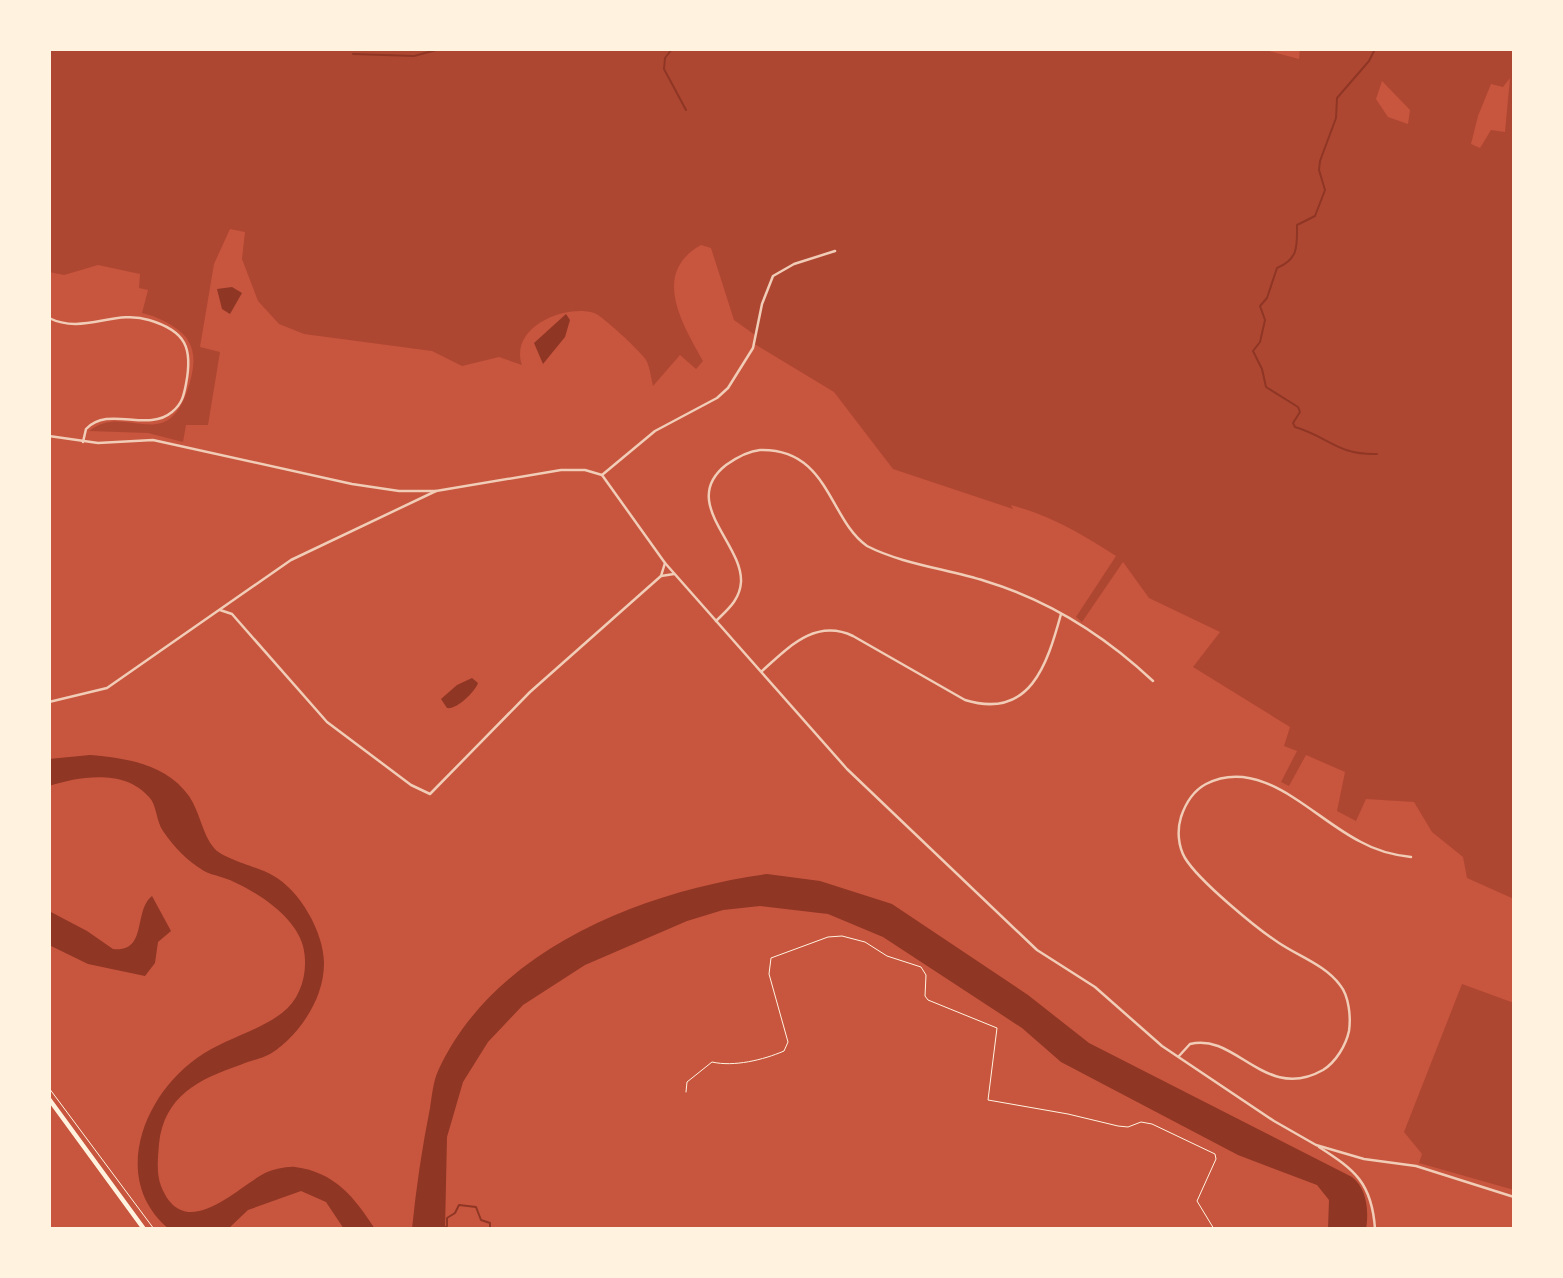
<svg xmlns="http://www.w3.org/2000/svg" width="1563" height="1278" font-family="'Noto Sans',sans-serif">
  <rect width="100%" height="100%" fill="#c8553d"/>
  <g fill="#ae4732" fill-rule="evenodd">
    <path d="M49,49H1262L1299,59L1300,49H1514V899L1467,878L1463,857L1432,832L1414,802L1366,799L1356,821L1337,811L1345,772L1306,755L1289,786L1281,782L1297,751L1284,746L1290,727L1193,667L1220,632L1149,598L1123,562L1082,622L1076,617L1116,556C1084,535 1049,515 1011,505L1013,509L893,469L834,392L753,343L755,335L734,320L711,248L701,245C651,273 682,323 703,361L696,369L680,355L653,386C651,378 650,367 646,360C642,353 602,315 594,313C564,304 509,328 522,365L499,357L462,366L432,351L304,334L279,324L258,301L242,259L245,232L230,229L214,264L200,347L220,352L208,425H186L183,442L148,433L89,431C127,400 170,462 191,378C195,362 195,349 185,336C175,325 156,316 142,313L148,290L139,288L140,274L98,265L64,275L49,272ZM1510,78L1505,132L1491,130L1480,148L1471,144L1478,116L1491,84L1503,87ZM1382,81L1410,110L1408,124L1388,117L1376,99Z"/>
    <polygon points="1462,984 1514,1003 1514,1190 1419,1163 1422,1154 1404,1132"/>
  </g>
  <g fill="#8f3625">
    <polygon points="232,287 242,293 230,314 222,309 217,289"/>
    <polygon points="566,314 570,320 565,337 543,364 534,343"/>
    <path d="M472,678L478,683C475,692 456,710 447,708L441,699L457,685Z"/>
    <path d="M90,755C126,758 166,764 189,796C200,812 202,834 214,848C223,859 258,867 272,875C299,889 324,932 324,963C324,984 316,1004 304,1021C297,1032 281,1048 270,1054C261,1059 249,1061 240,1065C199,1079 164,1096 159,1144C158,1157 156,1173 161,1186C184,1244 235,1189 265,1173C271,1170 288,1166 295,1167C335,1172 355,1198 375,1229H344L326,1202L301,1191L248,1210L228,1229H169C110,1180 143,1096 197,1058C223,1039 257,1032 282,1013C302,998 309,970 303,946C295,917 260,894 234,882C225,877 214,876 204,871C186,860 175,848 163,831C156,821 157,805 149,797C125,769 80,776 49,786V759Z"/>
    <path d="M767,874L820,881L892,904L1028,995L1089,1043L1352,1177C1367,1188 1369,1212 1366,1229H1328L1329,1200L1317,1185L1238,1155L1061,1062L1022,1028L883,937L828,914L760,906L723,910L687,921L585,965L523,1005L488,1042L463,1082L447,1137L445,1229H412C416,1188 422,1148 430,1108C432,1096 433,1082 438,1071C493,950 642,891 767,874Z"/>
    <path d="M152,896L171,931L158,942L155,963L145,976L88,964L49,945V911L87,931L113,949C148,953 133,911 152,896Z"/>
  </g>
  <g fill="none" stroke-linecap="round" stroke-linejoin="round">
    <g stroke="#8f3625" stroke-width="2">
      <polyline points="672,49 665,58 664,69 686,110"/>
      <path d="M1375,49L1369,61L1337,98L1336,118L1320,161L1319,170L1325,190L1315,216L1297,225C1297,245 1299,259 1277,268L1267,298L1260,306L1265,320L1260,342L1253,351L1262,369L1266,387L1298,407L1300,412L1293,423L1295,427C1329,437 1337,455 1377,454"/>
      <polyline points="353,54 414,56 440,49"/>
      <polyline points="443,1229 447,1226 447,1218 455,1213 459,1205 476,1207 481,1220 490,1223 490,1229"/>
    </g>
    <g stroke="#fff3e0" stroke-width="1">
      <polyline points="49,1088 154,1229"/>
      <path d="M686,1092L687,1082L712,1062C734,1067 763,1060 784,1051L788,1042L769,974L771,958L828,937L842,936L865,942L887,956L921,967L926,975L925,996L928,1000L997,1028L988,1100L1068,1114L1118,1126L1128,1127L1141,1122L1152,1124L1215,1154L1216,1159L1197,1201L1214,1229"/>
    </g>
    <g stroke="#f1ccb7" stroke-width="2.5">
      <path d="M49,318C83,335 115,309 149,320C186,331 193,348 186,384C184,395 182,404 172,412C147,433 109,405 86,429L83,442"/>
      <polyline points="602,475 655,431 717,398 728,388 753,348 762,304 773,276 794,264 835,251"/>
      <polyline points="661,576 665,563"/>
      <polyline points="220,610 232,614 327,722 411,785 430,794 530,692 661,576 674,574"/>
      <path d="M716,621C727,610 740,600 741,582C743,543 679,502 726,465C736,458 749,451 760,450C829,448 829,520 867,546C902,564 947,569 985,581C1048,600 1105,636 1153,681"/>
      <path d="M762,671C788,648 815,618 853,636L965,700C1030,720 1047,665 1061,614"/>
      <polyline points="49,702 107,688 291,560 436,491"/>
      <path d="M1179,1056L1190,1044C1236,1032 1265,1103 1323,1070C1336,1062 1346,1045 1349,1031C1351,1017 1349,996 1340,985C1325,965 1300,957 1279,943C1256,928 1199,881 1185,858C1178,846 1177,830 1181,817C1186,802 1193,791 1206,784C1262,755 1314,819 1361,842C1377,851 1393,855 1411,857"/>
      <path d="M1319,1147C1355,1170 1372,1183 1375,1229"/>
    </g>
    <polyline stroke="#f1ccb7" stroke-width="2.5" points="49,436 98,443 153,440 352,484 399,491 436,491 561,470 585,470 602,475 665,563 847,769 1037,950 1095,987 1162,1046 1274,1121 1316,1145 1364,1159 1416,1166 1514,1197"/>
    <polyline stroke="#fff3e0" stroke-width="4.5" points="49,1099 144,1229"/>
  </g>
  <rect width="1563" height="1278" fill="none" stroke="#fff3e0" stroke-width="102"/>
</svg>
